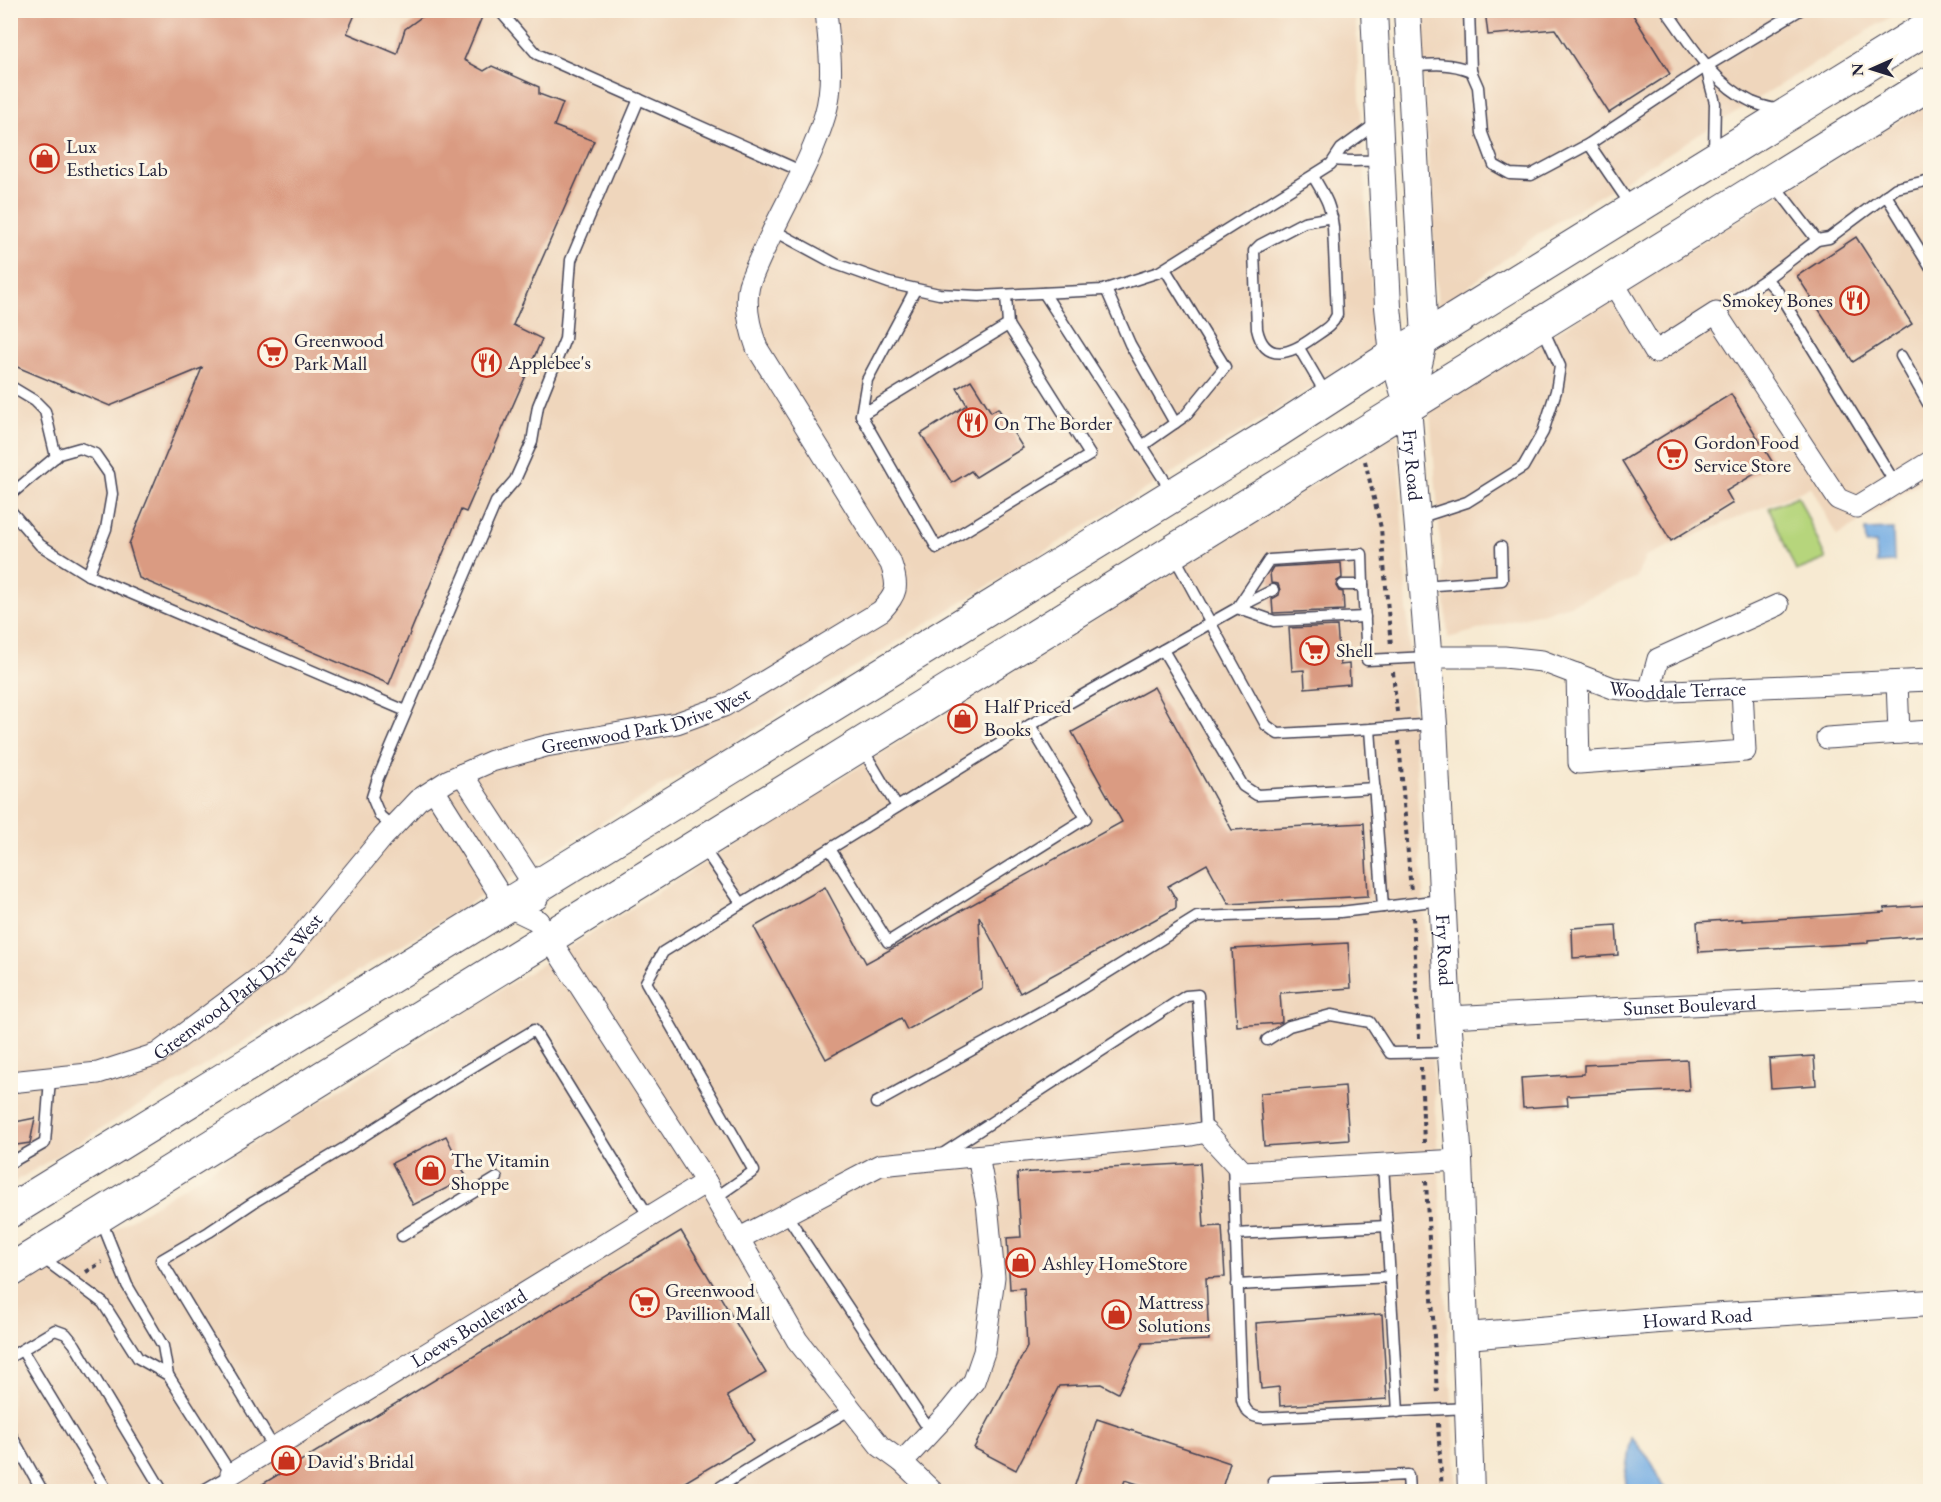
<svg xmlns="http://www.w3.org/2000/svg" width="1941" height="1502" font-family="'EB Garamond',serif">
  <rect width="100%" height="100%" fill="#fcf5e5"/>
  <filter id="ink" filterUnits="userSpaceOnUse"><feTurbulence type="fractalNoise" baseFrequency=".0167" numOctaves="2"/><feDisplacementMap in="SourceGraphic" scale="12" xChannelSelector="R" yChannelSelector="G"/><feConvolveMatrix kernelMatrix="1 2 1 2 8 2 1 2 1" color-interpolation-filters="sRGB"/></filter>
  <filter id="wash" filterUnits="userSpaceOnUse"><feTurbulence type="fractalNoise" baseFrequency=".008" numOctaves="4" result="noise"/><feDisplacementMap in="SourceGraphic" scale="24" xChannelSelector="R" yChannelSelector="G"/><feGaussianBlur stdDeviation="1.35" result="paint"/><feColorMatrix in="noise" values="0 0 0 0 0 0 0 0 0 0 0 0 0 0 0 0 0 1.4 0 .05"/><feComposite in="paint" operator="in"/></filter>
  <g filter="url(#wash)">
    <rect width="100%" height="100%" fill="#f7ead2"/>
    <g fill="#efd6bc">
      <polygon points="11,11 1355,11 1375,349 11,1184"/>
      <polygon points="1419,11 1900,11 1539,233 1438,310"/>
      <polygon points="1930,102 1930,476 1837,536 1811,487 1646,556 1636,578 1570,605 1448,638 1430,410"/>
      <polygon points="1397,433 1457,1491 11,1492 11,1294"/>
    </g>
    <polygon fill="#b6d57c" stroke="#6c7c5c" stroke-width="1.5" points="1798,496 1826,559 1796,571 1769,508"/>
    <g fill="#75ade4" stroke="#4c6890" stroke-width="1.5">
      <polygon points="1893,529 1894,562 1877,563 1876,543 1866,544 1865,530"/>
      <polygon points="1631,1437 1651,1461 1666,1491 1627,1491 1625,1475"/>
    </g>
    <g id="blocks">
      <g fill="#da9b82">
        <polygon points="10,10 357,10 347,33 397,54 405,29 431,10 466,10 482,17 464,60 484,71 492,66 539,87 539,94 563,103 554,126 594,141 513,325 542,339 466,512 461,510 389,684 139,578 129,544 202,368 110,406 10,364"/>
        <polygon points="1485,10 1630,10 1670,74 1609,113 1555,29 1488,35"/>
        <polygon points="1856,237 1912,324 1853,362 1797,276"/>
        <polygon points="971,380 991,412 998,408 1023,448 976,477 971,471 952,483 921,434 967,405 957,388"/>
        <polygon points="1731,394 1773,463 1726,491 1733,503 1671,541 1622,461"/>
        <polygon points="1341,563 1342,578 1337,581 1336,586 1339,591 1343,592 1344,610 1273,613 1272,599 1279,595 1280,590 1278,584 1271,583 1270,572 1273,567"/>
        <polygon points="1337,626 1340,665 1349,664 1350,684 1305,688 1304,670 1292,671 1289,628"/>
        <polygon points="1154,687 1232,830 1364,823 1368,896 1229,904 1207,864 1168,886 1176,899 1176,908 1020,993 979,916 982,988 907,1030 901,1018 826,1059 754,927 825,887 866,963 1122,822 1072,732"/>
        <polygon points="1929,905 1930,935 1868,940 1868,943 1699,952 1697,922 1742,919 1742,921 1885,912 1884,908"/>
        <polygon points="1616,925 1618,955 1573,958 1572,928"/>
        <polygon points="1348,943 1351,988 1280,993 1282,1022 1279,1023 1237,1026 1232,949"/>
        <polygon points="1814,1056 1816,1085 1771,1088 1769,1059"/>
        <polygon points="1687,1060 1689,1090 1567,1096 1568,1105 1523,1108 1521,1078 1584,1074 1584,1065"/>
        <polygon points="1345,1086 1349,1140 1264,1146 1260,1093"/>
        <polygon points="35,1118 30,1143 10,1146 10,1123"/>
        <polygon points="446,1136 467,1178 413,1205 392,1163"/>
        <polygon points="1200,1163 1204,1227 1222,1226 1225,1277 1206,1278 1209,1340 1143,1343 1118,1393 1101,1384 1059,1386 1016,1470 974,1448 1027,1347 1024,1288 1010,1289 1007,1238 1021,1237 1017,1173"/>
        <polygon points="681,1231 766,1373 727,1396 754,1441 670,1491 251,1491"/>
        <polygon points="1382,1314 1387,1399 1280,1406 1279,1387 1261,1389 1256,1323"/>
        <polygon points="1097,1419 1230,1463 1221,1491 1160,1491 1125,1480 1121,1491 1073,1491"/>
      </g>
    </g>
  </g>
  <g filter="url(#ink)">
    <use href="#blocks" fill-opacity="0" stroke="#424052" stroke-width="1.5"/>
    <g fill="none" stroke-linecap="round" stroke-linejoin="round">
      <defs>
        <g id="service">
          <polyline points="499,10 537,54 803,172"/>
          <polyline points="1469,10 1471,71"/>
          <path d="M1666,10C1690,44 1714,84 1752,102C1761,106 1771,108 1779,110"/>
          <path d="M1410,66C1432,64 1450,62 1471,71L1478,87L1482,133L1494,165L1510,174L1531,175L1589,144L1702,69L1800,10"/>
          <polyline points="1706,67 1715,103 1714,152"/>
          <polyline points="1589,144 1632,207"/>
          <path d="M1335,160C1351,162 1365,160 1381,161"/>
          <path d="M1313,176C1325,197 1330,202 1333,227L1337,315C1332,326 1324,330 1314,337C1292,353 1265,365 1257,329L1254,251L1260,245L1304,222L1332,217"/>
          <polyline points="1773,183 1817,240 1829,238 1896,188 1930,180"/>
          <polyline points="1886,195 1930,267"/>
          <polyline points="773,230 836,264 889,283 939,294 979,296 1103,290 1159,272 1331,164 1341,149 1378,122"/>
          <polyline points="1766,279 1817,240"/>
          <polyline points="1106,289 1130,344 1175,423"/>
          <polyline points="915,290 867,380 861,415 937,548 1090,455 1008,325 1006,295"/>
          <polyline points="1044,293 1172,492"/>
          <polyline points="1716,313 1766,279 1778,292 1895,483"/>
          <polyline points="1299,348 1326,394"/>
          <polyline points="1901,356 1930,407"/>
          <polyline points="10,386 35,401 45,411 56,457"/>
          <polyline points="861,415 1008,325"/>
          <polyline points="1142,446 1185,416 1225,367 1165,269"/>
          <polyline points="10,495 59,454 80,448 95,454 109,474 112,494 106,529 88,575"/>
          <polyline points="10,510 40,545 88,575 406,711"/>
          <polyline points="1418,518 1467,502 1523,467 1543,432 1556,391 1560,366 1542,327"/>
          <polyline points="1173,554 1266,725 1278,734 1370,729 1433,724"/>
          <polyline points="1343,585 1363,585 1367,660 1428,657"/>
          <polyline points="1363,585 1362,554 1269,560 1237,608 1274,621 1365,617"/>
          <polyline points="1423,586 1502,580 1501,547"/>
          <polyline points="1163,650 1243,786 1257,795 1375,788"/>
          <polyline points="1370,729 1383,907 1441,900"/>
          <polyline points="862,748 897,807"/>
          <polyline points="393,827 380,816 372,797 378,778 496,502 515,480 532,442 538,406 565,339 571,260 639,99"/>
          <polyline points="702,846 741,903"/>
          <polyline points="830,849 888,942 1086,818 1030,725"/>
          <polyline points="1267,1040 1289,1026 1331,1015 1370,1022 1390,1053 1451,1052"/>
          <polyline points="876,1103 1073,994 1197,917 1340,912 1383,907"/>
          <polyline points="941,1155 1186,996 1198,995 1206,1132"/>
          <path d="M1233,1162L1242,1400C1245,1411 1250,1417 1263,1418L1468,1408"/>
          <polyline points="10,1163 45,1143 50,1079"/>
          <polyline points="1383,1164 1398,1412"/>
          <polyline points="715,1198 754,1171 646,982 663,952 1030,725 1237,608 1273,590"/>
          <polyline points="786,1214 930,1431"/>
          <polyline points="1235,1234 1387,1226"/>
          <polyline points="402,1236 497,1178"/>
          <polyline points="40,1256 103,1303 138,1358 168,1375 163,1346 127,1285 101,1220"/>
          <polyline points="1237,1285 1390,1277"/>
          <polyline points="22,1350 108,1492"/>
          <polyline points="10,1357 55,1330 66,1334 75,1345 163,1492"/>
          <polyline points="168,1375 231,1474 200,1492"/>
          <polyline points="10,1433 43,1492"/>
          <polyline points="274,1448 161,1260 209,1232 254,1202 346,1147 441,1086 534,1030 649,1217"/>
          <path d="M713,1492C757,1461 805,1437 851,1409"/>
          <polyline points="1274,1492 1273,1481 1408,1475 1409,1492"/>
        </g>
        <g id="minor">
          <polyline points="1612,281 1655,352 1716,313 1838,499 1857,507 1930,462"/>
          <path id="s1" d="M1429,657H1504L1542,661L1613,688L1649,692L1930,680"/>
          <polyline points="1577,674 1579,763 1745,751 1742,688"/>
          <polyline points="1897,682 1899,733"/>
          <polyline points="1649,692 1658,659 1778,605"/>
          <polyline points="1827,738 1930,731"/>
          <polyline points="462,774 536,888 537,899"/>
          <polyline points="434,790 507,906 538,921"/>
          <polyline points="538,921 706,1182 797,1340 880,1446 902,1462 933,1492"/>
          <path id="s2" d="M1448,1017L1930,993"/>
          <path id="s3" d="M10,1082L98,1073L157,1054L278,964L383,837L418,800L449,780L492,761L546,746L677,723L724,706L881,611C897,594 899,587 891,564L757,348C750,329 744,306 749,285C754,270 762,254 769,239C788,198 812,159 825,115C835,81 829,45 826,10"/>
          <polyline points="738,1239 880,1165 1191,1135 1206,1132 1243,1172 1459,1160"/>
          <polyline points="902,1462 949,1412 974,1381 984,1352 994,1277 987,1203 978,1156"/>
          <path id="s4" d="M231,1474L706,1182"/>
        </g>
        <g id="tertiary">
          <path id="s5" d="M1374,10L1388,307L1393,356L1408,407L1434,724L1448,1017L1459,1160L1471,1492"/>
          <polyline points="1407,10 1425,338 1409,407"/>
          <path id="s6" d="M1466,1336L1659,1320L1930,1303"/>
        </g>
        <g id="primary">
          <polyline points="10,1211 1277,431 1393,356 1425,338 1930,26"/>
          <polyline points="10,1271 1930,83"/>
        </g>
      </defs>
      <use href="#service" stroke="#424052" stroke-width="13"/>
      <use href="#minor" stroke="#424052" stroke-width="23"/>
      <use href="#tertiary" stroke="#424052" stroke-width="28"/>
      <use href="#primary" stroke="#424052" stroke-width="35"/>
      <g stroke="#424052" stroke-width="4" stroke-dasharray="4.5 4.5" stroke-linecap="butt">
        <polyline points="1365,461 1381,528 1391,646"/>
        <polyline points="1393,672 1397,712"/>
        <polyline points="1399,741 1411,892"/>
        <polyline points="1413,917 1419,1038"/>
        <polyline points="1421,1067 1424,1143"/>
        <polyline points="1426,1181 1437,1395"/>
        <polyline points="86,1272 102,1262"/>
        <polyline points="1438,1423 1442,1492"/>
      </g>
      <use href="#service" stroke="#fff" stroke-width="10"/>
      <use href="#minor" stroke="#fff" stroke-width="21"/>
      <use href="#tertiary" stroke="#fff" stroke-width="26"/>
      <use href="#primary" stroke="#fff" stroke-width="33"/>
    </g>
  </g>
  <defs>
    <symbol id="shop-ring" viewBox="-11 -11 22 22"><circle r="9.5" fill="#fcf5e5" stroke="#c8321e" stroke-width="1.5"/><path d="M-5-2.5h2.3a2.7 3.5 0 0 1 5.4 0H5L5.5 6h-11ZM-1.5-2.5h3a1.5 2.3 0 0 0-3 0Z" fill="#c8321e"/></symbol>
    <symbol id="restaurant-ring" viewBox="-11 -11 22 22"><circle r="9.5" fill="#fcf5e5" stroke="#c8321e" stroke-width="1.5"/><path d="M-5-6h1v4h1v-4h1v4h1v-4h1v5L-1.5 .5V6h-2V.5L-5-1ZM5-6V6H3V1.5H1.5Q1.5-4 5-6Z" fill="#c8321e"/></symbol>
    <symbol id="supermarket-ring" viewBox="-11 -11 22 22"><circle r="9.5" fill="#fcf5e5" stroke="#c8321e" stroke-width="1.5"/><path d="M-6-5.5h2.5l.6 2H6L4.5 2H-2.5L-4.4-4H-6ZM-1.5 3.2a1.3 1.3 0 1 0 .1 0ZM3 3.2a1.3 1.3 0 1 0 .1 0Z" fill="#c8321e"/></symbol>
  </defs>
  <g fill-rule="evenodd">
    <use href="#shop-ring" x="28" y="142" width="33" height="33"/>
    <use href="#restaurant-ring" x="1838" y="284" width="33" height="33"/>
    <use href="#supermarket-ring" x="256" y="336" width="33" height="33"/>
    <use href="#restaurant-ring" x="470" y="346" width="33" height="33"/>
    <use href="#restaurant-ring" x="956" y="406" width="33" height="33"/>
    <use href="#supermarket-ring" x="1656" y="438" width="33" height="33"/>
    <use href="#supermarket-ring" x="1298" y="634" width="33" height="33"/>
    <use href="#shop-ring" x="946" y="702" width="33" height="33"/>
    <use href="#shop-ring" x="414" y="1154" width="33" height="33"/>
    <use href="#shop-ring" x="1004" y="1246" width="33" height="33"/>
    <use href="#supermarket-ring" x="628" y="1286" width="33" height="33"/>
    <use href="#shop-ring" x="1100" y="1298" width="33" height="33"/>
    <use href="#shop-ring" x="270" y="1444" width="33" height="33"/>
  </g>
  <g text-anchor="middle" dominant-baseline="central" stroke-width="6" stroke-linejoin="round" paint-order="stroke">
    <g font-size="20" fill="#22223b" stroke="#fcf5e5" text-anchor="start">
      <text x="66" y="146">Lux<tspan x="66" dy="23">Esthetics Lab</tspan></text>
      <text x="1833" y="300" text-anchor="end">Smokey Bones</text>
      <text x="294" y="340">Greenwood<tspan x="294" dy="23">Park Mall</tspan></text>
      <text x="508" y="362">Applebee's</text>
      <text x="994" y="423">On The Border</text>
      <text x="1694" y="442">Gordon Food<tspan x="1694" dy="23">Service Store</tspan></text>
      <text x="1336" y="650">Shell</text>
      <text x="984" y="706">Half Priced<tspan x="984" dy="23">Books</tspan></text>
      <text x="451" y="1160">The Vitamin<tspan x="451" dy="23">Shoppe</tspan></text>
      <text x="1042" y="1263">Ashley HomeStore</text>
      <text x="665" y="1290">Greenwood<tspan x="665" dy="23">Pavillion Mall</tspan></text>
      <text x="1138" y="1302">Mattress<tspan x="1138" dy="23">Solutions</tspan></text>
      <text x="307" y="1461">David's Bridal</text>
    </g>
    <g font-size="20" fill="#22223b" stroke="#fcf5e5">
      <text stroke="none"><textPath href="#s5" startOffset="458">Fry Road</textPath></text>
      <text stroke="none"><textPath href="#s1" startOffset="254">Wooddale Terrace</textPath></text>
      <text stroke="none"><textPath href="#s3" startOffset="760">Greenwood Park Drive West</textPath></text>
      <text stroke="none"><textPath href="#s5" startOffset="944">Fry Road</textPath></text>
      <text stroke="none"><textPath href="#s3" startOffset="256">Greenwood Park Drive West</textPath></text>
      <text stroke="none"><textPath href="#s2" startOffset="242">Sunset Boulevard</textPath></text>
      <text stroke="none"><textPath href="#s6" startOffset="232">Howard Road</textPath></text>
      <text stroke="none"><textPath href="#s4" startOffset="279">Loews Boulevard</textPath></text>
    </g>
  </g>
  <rect width="1941" height="1502" fill="none" stroke="#fcf5e5" stroke-width="36"/>
  <g transform="translate(1872 69) rotate(267)" stroke="#fcf5e5" stroke-width="4.5" paint-order="stroke">
  <path d="M0-4.5L10 22L0 15L-10 22Z" fill="#22223b"/>
  <text y="-9" font-size="16" font-weight="bold" text-anchor="middle" fill="#22223b">N</text>
  </g>
</svg>
